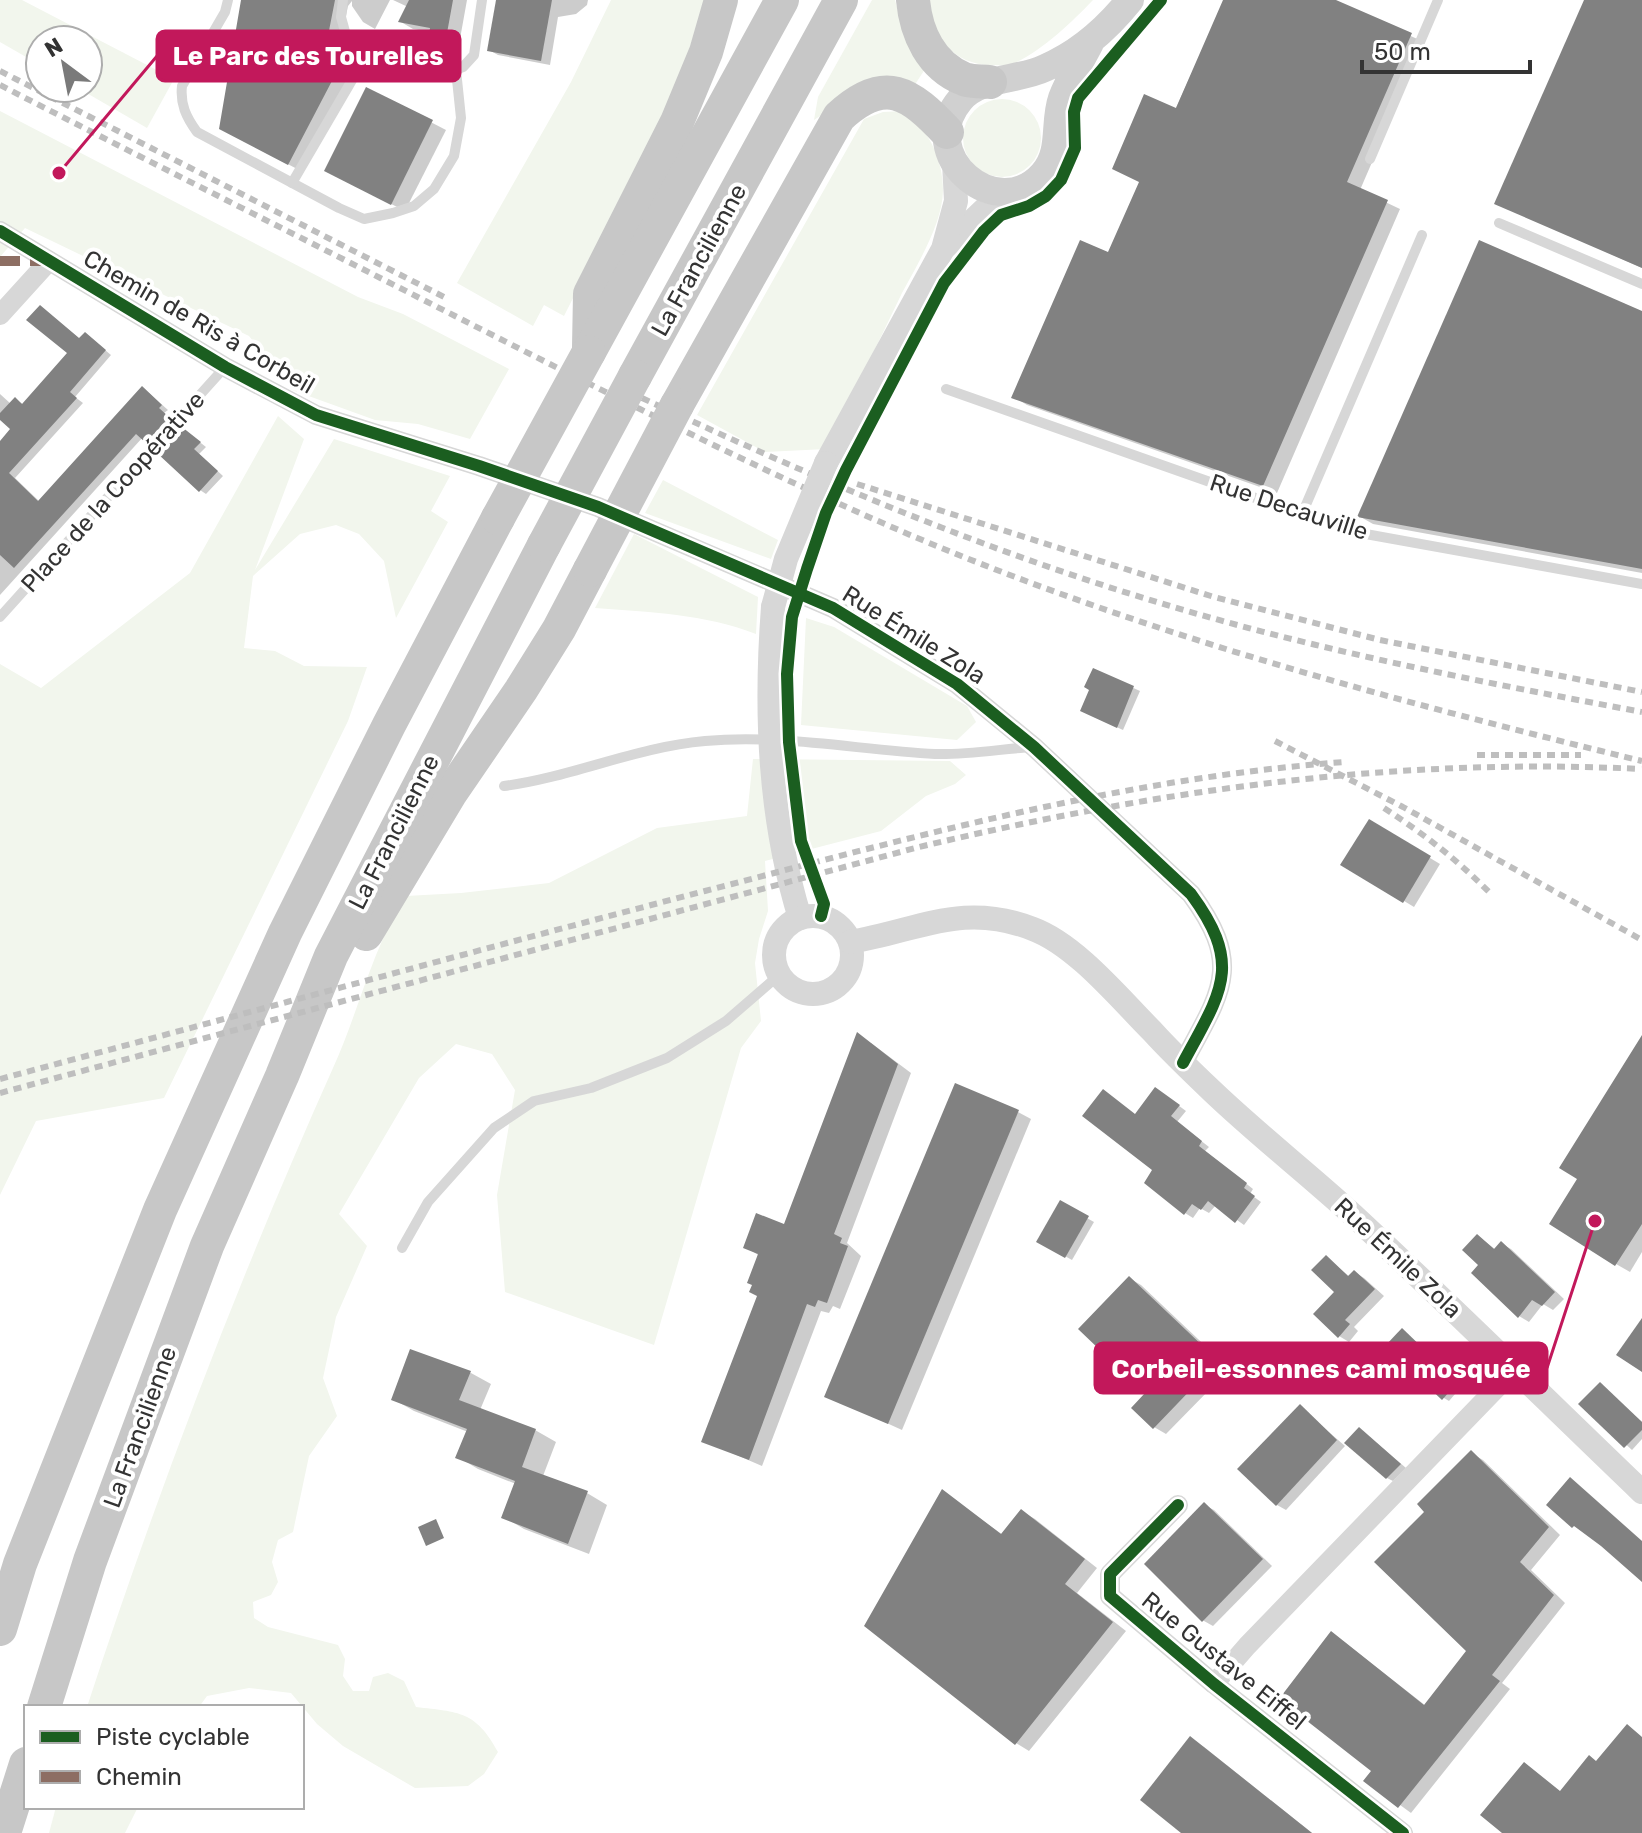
<svg xmlns="http://www.w3.org/2000/svg" width="1642" height="1833" font-family="Rubik,sans-serif">
  <rect width="100%" height="100%" fill="#fff"/>
  <g fill="#f2f6ed">
    <polygon points="0,0 22,0 174,79 147,128 78,88 88,88 88,40 40,40 40,65 0,42"/>
    <polygon points="611,0 705,0 673,100 564,316 544,305 533,326 457,283 571,82"/>
    <polygon points="872,0 895,0 905,36 927,66 914,86 823,114 814,120 818,97"/>
    <path d="M929,0H1093C1071,23 1044,49 1015,63C1008,67 999,65 991,65C954,65 931,36 929,0Z"/>
    <circle cx="1002" cy="138" r="39"/>
    <polygon points="0,111 358,297 403,314 509,369 470,439 418,424 375,420 292,390 249,336 25,228 0,257"/>
    <path d="M904,111C928,128 943,159 943,190C943,223 917,265 902,293C877,345 852,397 826,449L765,452L697,415L864,119L883,112Z"/>
    <polygon points="278,416 304,439 255,570 334,439 450,476 431,511 448,522 396,618 384,561 359,534 336,525 300,534 253,576 244,648 275,651 304,666 367,667 348,721 164,1098 36,1121 0,1195 0,664 41,688 190,573"/>
    <polygon points="663,480 778,540 771,559 645,513"/>
    <path d="M634,534L758,597L756,634C705,614 649,612 595,608Z"/>
    <polygon points="806,618 834,627 967,706 976,722 957,740 801,725"/>
    <path d="M753,759L950,761L966,775L955,784L926,796L881,831L765,861L768,911L759,939L755,963L761,1021L741,1048L654,1345L505,1292L497,1195L515,1090L492,1054L456,1044L419,1078L339,1214L367,1246L336,1317L323,1378L337,1416L309,1456L293,1532L278,1540L272,1562L278,1582L271,1595L253,1602L254,1618L268,1627L338,1645L345,1659L343,1676L353,1691H369L373,1677L388,1673L404,1681L416,1707C459,1712 476,1711 498,1752L484,1774L468,1786L415,1788L343,1746L317,1724L291,1693L249,1688L207,1696L199,1707H87C158,1490 240,1276 333,1068C359,1011 372,948 406,896L461,893L549,883L657,828L747,816Z"/>
    <polygon points="56,1807 138,1807 125,1833 49,1833"/>
  </g>
  <g fill="#0003">
    <polygon points="243,0 390,0 375,29 363,22 352,6 352,1 348,6 338,55 356,65 301,171 234,136"/>
    <polygon points="393,0 467,0 458,50 443,48 430,40 431,32 413,29 401,22 408,7"/>
    <polygon points="498,0 588,0 587,5 576,14 558,17 550,65 498,55 489,50"/>
    <polygon points="1225,0 1331,0 1424,42 1360,190 1400,209 1277,493 1027,405 1014,397 1109,255"/>
    <polygon points="1586,0 1642,0 1642,268 1497,203"/>
    <polygon points="367,89 446,130 405,211 340,178"/>
    <polygon points="41,307 81,340 86,334 111,355 75,397 83,403 15,478 40,502 149,393 168,410 164,413 175,422 154,445 143,437 0,595 0,443 13,429 0,417 0,394 11,404 15,399 24,405 70,353"/>
    <polygon points="1642,313 1642,573 1373,524 1359,516"/>
    <polygon points="188,433 206,447 199,454 223,476 206,494 200,490"/>
    <polygon points="1094,670 1140,691 1123,730 1088,714"/>
    <polygon points="1370,822 1440,864 1414,907 1343,864"/>
    <polygon points="1642,1039 1642,1252 1630,1272 1616,1264 1579,1178"/>
    <polygon points="871,1043 911,1073 847,1243 861,1256 840,1309 833,1306 829,1313 821,1311 762,1466 704,1441 760,1296 760,1256 745,1247 785,1226"/>
    <polygon points="1163,1094 1186,1111 1177,1122 1209,1147 1205,1151 1253,1189 1250,1194 1261,1202 1244,1225 1216,1205 1209,1213 1200,1208 1193,1218 1185,1213 1154,1170 1136,1115"/>
    <polygon points="1018,1112 1031,1119 902,1430 827,1396"/>
    <polygon points="1060,1203 1094,1222 1072,1260 1038,1241"/>
    <polygon points="1478,1236 1496,1250 1502,1244 1511,1249 1564,1299 1553,1310 1543,1304 1529,1322 1519,1316"/>
    <polygon points="1326,1257 1350,1277 1354,1272 1364,1278 1384,1296 1354,1327 1358,1331 1349,1342 1339,1336 1337,1292"/>
    <polygon points="1129,1278 1141,1285 1217,1357 1201,1374 1213,1386 1166,1434 1154,1427"/>
    <polygon points="1407,1334 1462,1386 1449,1401 1444,1398"/>
    <polygon points="411,1351 471,1373 491,1384 480,1410 535,1430 556,1442 543,1476 587,1493 607,1505 589,1554 524,1529 504,1517 516,1484 478,1469 458,1457 468,1432 414,1411 393,1399"/>
    <polygon points="1600,1385 1642,1422 1642,1439 1632,1450 1581,1404"/>
    <polygon points="1300,1407 1345,1446 1286,1510 1277,1505 1240,1469"/>
    <polygon points="1365,1433 1406,1468 1393,1481 1387,1478"/>
    <polygon points="1471,1453 1483,1460 1560,1535 1531,1570 1565,1603 1502,1683 1510,1689 1411,1813 1366,1780 1374,1771 1343,1641 1426,1706 1469,1651 1427,1512"/>
    <polygon points="943,1492 1003,1535 1021,1511 1035,1519 1097,1568 1077,1593 1126,1631 1029,1751 1016,1743"/>
    <polygon points="1204,1505 1214,1510 1272,1566 1213,1626 1204,1621 1147,1564"/>
    <polygon points="1191,1739 1204,1747 1312,1833 1184,1833"/>
  </g>
  <g fill="#818181">
    <polygon points="241,0 335,0 326,46 345,56 288,165 219,129"/>
    <polygon points="409,0 453,0 445,44 428,41 430,28 398,22"/>
    <polygon points="496,0 552,0 541,61 487,51"/>
    <polygon points="1223,0 1336,0 1412,33 1347,182 1388,200 1263,486 1011,398 1080,240 1108,252 1139,182 1112,169 1144,94 1176,108"/>
    <polygon points="1584,0 1642,0 1642,268 1494,204"/>
    <polygon points="366,87 433,120 391,205 324,171"/>
    <polygon points="1479,240 1642,311 1642,569 1357,517"/>
    <polygon points="40,305 79,338 85,332 106,350 70,392 77,398 9,473 38,501 142,386 162,405 159,408 169,417 146,443 136,434 14,568 0,555 0,441 10,429 0,420 0,413 15,397 22,404 67,353 26,320"/>
    <polygon points="182,427 201,442 194,449 218,471 199,492 158,454"/>
    <polygon points="1093,668 1134,686 1117,728 1080,711 1089,690 1084,687"/>
    <polygon points="1369,819 1431,856 1403,903 1340,865"/>
    <polygon points="857,1032 898,1064 834,1234 842,1238 840,1243 848,1246 827,1303 818,1300 815,1307 807,1304 749,1460 701,1442 757,1296 749,1292 752,1285 747,1283 758,1254 743,1248 756,1213 784,1224"/>
    <polygon points="1642,1035 1642,1224 1615,1266 1549,1224 1577,1179 1559,1168"/>
    <polygon points="955,1083 1019,1110 888,1424 824,1397"/>
    <polygon points="1155,1087 1180,1105 1171,1116 1202,1141 1199,1146 1247,1183 1244,1188 1255,1196 1235,1223 1208,1201 1201,1210 1192,1204 1184,1215 1144,1183 1152,1170 1082,1116 1103,1089 1135,1114"/>
    <polygon points="1060,1200 1089,1216 1065,1258 1036,1242"/>
    <polygon points="1477,1234 1494,1249 1501,1241 1555,1292 1542,1306 1532,1300 1518,1318 1471,1273 1478,1265 1462,1250"/>
    <polygon points="1326,1255 1348,1276 1354,1270 1375,1289 1345,1320 1350,1324 1338,1338 1313,1314 1334,1292 1311,1270"/>
    <polygon points="1129,1276 1206,1349 1190,1366 1202,1378 1153,1429 1131,1408 1145,1393 1078,1329"/>
    <polygon points="1642,1318 1642,1372 1616,1355"/>
    <polygon points="1402,1328 1458,1382 1442,1400 1385,1346"/>
    <polygon points="410,1349 471,1371 459,1400 536,1429 522,1467 588,1491 568,1544 501,1518 515,1481 455,1458 467,1429 391,1400"/>
    <polygon points="1600,1382 1642,1422 1642,1430 1624,1448 1578,1404"/>
    <polygon points="1300,1404 1337,1440 1276,1506 1237,1469"/>
    <polygon points="1359,1427 1401,1464 1386,1479 1344,1443"/>
    <polygon points="1471,1450 1549,1527 1520,1562 1554,1595 1492,1675 1500,1681 1398,1808 1363,1781 1371,1771 1279,1699 1331,1631 1424,1705 1466,1651 1374,1562 1424,1512 1417,1504"/>
    <polygon points="1570,1477 1642,1541 1642,1582 1601,1546 1574,1526 1572,1528 1546,1505"/>
    <polygon points="942,1489 1001,1534 1021,1509 1085,1559 1065,1584 1113,1622 1015,1745 864,1626"/>
    <polygon points="1204,1502 1263,1559 1202,1622 1144,1564"/>
    <polygon points="436,1519 444,1538 426,1546 418,1527"/>
    <polygon points="1627,1724 1642,1737 1642,1833 1502,1833 1480,1815 1524,1762 1560,1791 1589,1755 1596,1761"/>
    <polygon points="1190,1736 1312,1833 1181,1833 1140,1800"/>
  </g>
  <g fill="none" stroke-linecap="round" stroke-linejoin="round">
    <g stroke="#d7d7d7" stroke-width="10">
      <path d="M228,0L225,12L182,86C180,104 186,117 197,132L339,208L364,219L393,213L414,206L434,189L454,156L461,118L456,70"/>
      <polyline points="343,0 341,17 346,35 359,48 447,73 463,67 474,55 482,0"/>
      <polyline points="1370,159 1438,0"/>
      <polyline points="292,183 369,51"/>
      <polyline points="1499,223 1642,284"/>
      <polyline points="946,389 1349,531 1642,584"/>
      <polyline points="1302,514 1422,235"/>
      <polyline points="0,617 225,367"/>
      <path d="M504,786C572,777 636,747 705,741C782,734 859,750 935,754C967,755 1001,749 1032,747"/>
      <polyline points="402,1248 428,1202 494,1128 534,1101 591,1088 667,1058 726,1021 779,975"/>
    </g>
    <g stroke="#d7d7d7" stroke-width="20">
      <path d="M0,231L225,367L316,415L479,466L598,507L833,608L957,684L1034,747L1191,894C1244,966 1221,992 1183,1063"/>
      <polyline points="0,315 49,261"/>
      <polyline points="1178,1505 1110,1574 1110,1596 1214,1684 1403,1833"/>
      <polyline points="1214,1684 1247,1646 1514,1370"/>
    </g>
    <g stroke="#d7d7d7" stroke-width="24">
      <polyline points="945,247 985,209 1010,191"/>
      <polyline points="826,463 943,249 956,201 954,163"/>
      <path d="M773,607C765,712 769,817 800,918"/>
      <circle cx="813" cy="955" r="39"/>
      <path d="M850,942C918,931 962,901 1033,929C1076,945 1120,999 1152,1031C1171,1052 1192,1072 1212,1091C1257,1134 1307,1173 1353,1215C1451,1306 1546,1400 1642,1492"/>
    </g>
    <path stroke="#d0d0d0" stroke-width="28" d="M1090,43C1081,61 1069,79 1062,98C1053,124 1063,151 1043,174C997,226 914,155 960,100C980,76 1018,81 1045,68C1080,53 1106,30 1130,0"/>
    <g stroke="#c7c7c7" stroke-width="34">
      <path d="M913,0C916,33 931,66 964,79C971,82 982,81 990,82"/>
      <polyline points="589,347 590,294 677,122 706,52 721,0"/>
      <polyline points="589,352 782,0"/>
      <polyline points="635,376 841,0"/>
      <path d="M677,405L839,117C885,74 910,93 947,132"/>
      <polyline points="366,934 450,794 521,690 559,629 590,570"/>
      <polyline points="0,1629 20,1564 160,1210 285,933 389,725 498,518"/>
      <polyline points="44,1707 90,1561 207,1246 282,1076 331,956 544,545"/>
      <polyline points="4,1833 26,1764"/>
    </g>
    <g stroke="#bebebe" stroke-width="6" stroke-dasharray="8 6" stroke-linecap="butt">
      <polyline points="0,71 446,298"/>
      <path d="M0,85C152,163 304,239 455,316C607,393 758,470 915,537C1150,636 1395,701 1642,761"/>
      <path d="M642,398C807,475 973,546 1147,599C1309,649 1476,681 1642,712"/>
      <polyline points="857,484 1214,597 1380,640 1642,692"/>
      <polyline points="1275,741 1403,807 1642,940"/>
      <polyline points="1477,755 1581,755"/>
      <path d="M1384,808C1425,835 1454,857 1489,892"/>
      <path d="M0,1079C244,1014 488,947 732,884C935,831 1136,777 1345,762"/>
      <path d="M0,1093L919,847C1159,790 1393,757 1641,769"/>
    </g>
    <polyline stroke="#d7d7d7" stroke-width="24" points="773,607 786,559 826,463"/>
    <g stroke="#c7c7c7" stroke-width="34">
      <polyline points="498,518 589,352"/>
      <polyline points="544,545 635,376"/>
      <polyline points="590,570 677,405"/>
    </g>
    <polyline stroke="#8d6e63" stroke-width="10" stroke-dasharray="20 10" stroke-linecap="butt" points="0,261 45,261"/>
    <defs>
      <g id="cycleway">
        <path d="M0,231L225,367L316,415L479,466L598,507L833,608L957,684L1034,747L1191,894C1244,966 1221,992 1183,1063"/>
        <polyline points="821,916 824,904 801,841 789,742 787,674 792,617 807,569 826,513 846,470 944,283 984,231 1001,215 1029,206 1046,196 1061,180 1075,148 1074,112 1078,98 1161,0"/>
        <polyline points="1178,1505 1110,1574 1110,1596 1214,1684 1403,1833"/>
      </g>
    </defs>
    <use href="#cycleway" stroke="#fff" stroke-width="17"/>
    <use href="#cycleway" stroke="#1b5e20" stroke-width="12"/>
  </g>
  <g text-anchor="middle" dominant-baseline="central" stroke-width="8" stroke-linejoin="round" paint-order="stroke">
    <g font-size="24" fill="#333" stroke="#fff">
      <text transform="translate(699 260) rotate(-61)">La Francilienne</text>
      <text transform="translate(199 322) rotate(30)">Chemin de Ris à Corbeil</text>
      <text transform="translate(113 492) rotate(-48)">Place de la Coopérative</text>
      <text transform="translate(1289 507) rotate(18)">Rue Decauville</text>
      <text transform="translate(914 635) rotate(32)">Rue Émile Zola</text>
      <text transform="translate(394 832) rotate(-63)">La Francilienne</text>
      <text transform="translate(1398 1258) rotate(43)">Rue Émile Zola</text>
      <text transform="translate(140 1427) rotate(-70)">La Francilienne</text>
      <text transform="translate(1224 1661) rotate(39)">Rue Gustave Eiffel</text>
    </g>
  </g>
  <path fill="none" stroke="#c2185b" stroke-width="3" d="M59 173L157 56M1595 1221L1547 1368"/>
  <g fill="#c2185b" stroke="#fff" stroke-width="3">
    <circle cx="59" cy="173" r="8"/>
    <circle cx="1595" cy="1221" r="8"/>
  </g>
  <g fill="#c2185b" stroke="#c2185b" stroke-width="3">
    <rect x="157" y="31" width="303" height="50" rx="8"/>
    <rect x="1095" y="1343" width="452" height="50" rx="8"/>
  </g>
  <g font-size="26" text-anchor="middle" font-weight="bold" fill="#fff">
    <text x="308" y="65">Le Parc des Tourelles</text>
    <text x="1321" y="1378">Corbeil-essonnes cami mosquée</text>
  </g>
  <rect x="24" y="1705" width="280" height="104" fill="#ffffff" stroke="#adadad" stroke-width="2"/>
  <rect x="40" y="1731" width="40" height="12" fill="#1b5e20" stroke="#adadad" stroke-width="2"/>
  <text x="96" y="1745" font-size="24" fill="#333333">Piste cyclable</text>
  <rect x="40" y="1771" width="40" height="12" fill="#8d6e63" stroke="#adadad" stroke-width="2"/>
  <text x="96" y="1785" font-size="24" fill="#333333">Chemin</text>
  <g transform="translate(64 64) rotate(328)"><circle r="38" fill="#ffffff" stroke="#adadad" stroke-width="2"/>
  <path d="M0-6L14 30L0 20L-14 30Z" fill="#7a7a7a"/>
  <text y="-12" font-size="22" font-weight="bold" text-anchor="middle" fill="#333333">N</text>
  </g>
  <path d="M1362 60v12h168v-12" fill="none" stroke="#333333" stroke-width="4"/>
  <text x="1374" y="60" font-size="24" fill="#333333" stroke="#ffffff" stroke-width="6" paint-order="stroke">50 m</text>
</svg>
